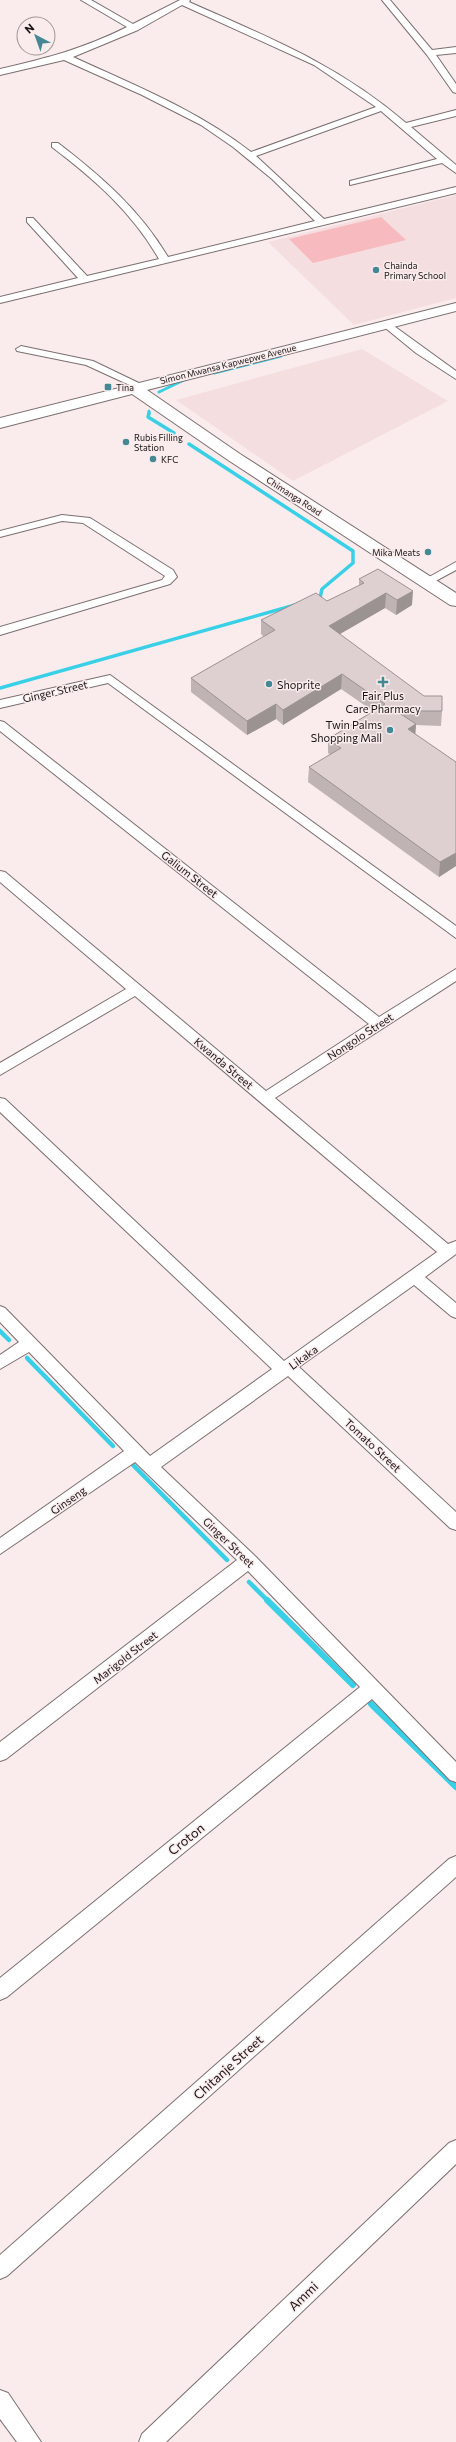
<svg xmlns="http://www.w3.org/2000/svg" width="456" height="2442" font-family="Commissioner,sans-serif">
  <rect width="100%" height="100%" fill="#faeced"/>
  <g fill="#f5dee0">
    <polygon points="456,195 456,298 354,325 268,242"/>
    <polygon points="362,349 448,401 293,481 176,400"/>
  </g>
  <polygon fill="#f6babf" points="381,217 406,240 313,263 289,239"/>
  <g fill="none" stroke-linecap="round" stroke-linejoin="round">
    <g stroke="#37d0e7" stroke-width="3">
      <polyline points="214,373 281,356"/>
      <polyline points="159,392 184,380"/>
      <polyline points="149,414 149,411"/>
    </g>
    <g stroke="#37d0e7" stroke-width="3.5">
      <polyline points="149,413 148,417 174,433"/>
      <polyline points="189,444 353,551 353,563 322,589 320,598 317,599"/>
      <polyline points="0,688 295,605"/>
    </g>
    <g stroke="#37d0e7" stroke-width="4.5">
      <polyline points="0,1331 9,1340"/>
      <polyline points="27,1358 113,1446"/>
      <polyline points="133,1465 227,1560"/>
      <polyline points="249,1582 268,1601"/>
    </g>
    <g stroke="#37d0e7" stroke-width="6">
      <polyline points="267,1600 353,1685"/>
      <polyline points="371,1704 456,1787"/>
    </g>
    <defs>
      <g id="street">
        <path d="M81,0H91L133,24L180,0H190L189,2C270,38 337,64 406,123L456,110V116L411,127L456,165V173L442,163L350,185V181L437,159L381,111L256,156L324,219L456,187V193L0,303V297L78,278L27,222V218H33L87,276L159,259C132,212 94,179 52,147V143H58C101,176 140,210 168,257L315,221L272,179L233,147L201,125L142,95L64,60L0,75V69C47,58 83,49 127,27ZM182,5L314,65L376,107L251,152C197,110 134,85 73,57L138,30Z"/>
        <polygon points="382,0 390,0 432,50 456,47 456,53 436,55 456,84 456,93 453,92 427,55"/>
        <polygon points="387,321 456,371 456,379 416,353 383,326 382,324"/>
        <polygon points="21,346 93,361 145,386 144,388 136,388 86,365 17,351 16,349"/>
        <polygon points="62,515 90,518 173,570 177,577 170,584 0,635 0,627 162,580 165,576 83,523 62,521 0,537 0,531"/>
        <polygon points="456,562 456,570 430,584 426,585 420,582"/>
        <polygon points="110,675 456,926 456,938 108,683 0,708 0,700"/>
        <polygon points="0,721 4,722 379,1017 456,969 456,981 275,1098 448,1244 456,1241 456,1254 425,1277 456,1303 456,1318 451,1316 414,1285 299,1367 456,1512 456,1530 450,1528 288,1376 161,1467 255,1556 456,1762 456,1782 450,1780 372,1699 7,1997 0,2000 0,1978 360,1687 248,1571 6,1759 0,1761 0,1742 237,1560 135,1462 0,1554 0,1538 124,1451 29,1352 0,1369 0,1355 19,1342 0,1322 0,1306 5,1308 150,1456 272,1369 0,1112 0,1098 5,1099 284,1361 437,1252 135,996 0,1075 0,1063 126,989 0,882 0,871 5,872 266,1091 369,1024 0,731"/>
        <polygon points="456,1856 456,1877 7,2276 0,2279 0,2255 449,1859"/>
        <polygon points="456,2140 456,2164 166,2442 139,2442 142,2434 449,2143"/>
        <polygon points="0,2390 8,2393 41,2442 17,2442 0,2419"/>
      </g>
      <polygon id="secondary" points="456,303 456,311 147,390 240,454 456,593 456,606 450,605 228,460 132,394 0,428 0,418"/>
    </defs>
    <use href="#street" stroke="#7b6f70" stroke-width="2"/>
    <use href="#secondary" stroke="#7b6f70" stroke-width="2"/>
    <use href="#street" fill="#fff" fill-rule="evenodd"/>
    <use href="#secondary" fill="#fff" fill-rule="evenodd"/>
  </g>
  <polygon fill="#bfb3b4" points="359,579 412,605 396,615 385,608 339,634 442,711 441,726 416,725 415,734 456,762 456,866 439,877 308,782 309,767 330,755 328,753 328,739 373,711 341,689 283,725 276,719 247,735 191,692 191,678 264,637 261,634 261,620 327,601 359,586"/>
  <g fill="#9b9292">
    <polygon points="413,591 412,605 396,615 397,600"/>
    <polygon points="386,593 385,608 328,641 329,626"/>
    <polygon points="342,674 341,689 283,725 283,710"/>
    <polygon points="276,704 276,719 247,735 247,721"/>
    <polygon points="416,724 415,738 408,729"/>
    <polygon points="456,853 456,866 439,877 440,862"/>
  </g>
  <polygon fill="#ded0d1" stroke="#9b9292" points="378,569 413,591 397,600 386,593 329,626 424,696 442,696 442,711 396,711 416,724 408,729 456,762 456,853 440,862 309,767 341,748 328,739 385,704 342,674 283,710 276,704 247,721 191,678 275,630 261,620 316,593 327,601 364,583 359,579"/>
  <g fill="#438894" stroke="#faeced" stroke-width="1.5">
    <circle cx="376" cy="270" r="4"/>
    <rect x="104" y="383" width="8" height="8" rx="2"/>
    <circle cx="126" cy="442" r="4"/>
    <circle cx="153" cy="459" r="4"/>
    <circle cx="428" cy="552" r="4"/>
    <path d="M381 676h4v4h4v4h-4v4h-4v-4h-4v-4h4z"/>
    <circle cx="269" cy="684" r="4"/>
    <circle cx="390" cy="730" r="4"/>
  </g>
  <g text-anchor="middle" dominant-baseline="central" stroke-width="3" stroke-linejoin="round" paint-order="stroke">
    <g font-size="9" fill="#181414" stroke="#faeced" text-anchor="start">
      <text x="384" y="265">Chainda<tspan x="384" dy="10">Primary School</tspan></text>
      <text x="116" y="387">Tina</text>
      <text x="134" y="437">Rubis Filling<tspan x="134" dy="10">Station</tspan></text>
      <text x="161" y="459">KFC</text>
      <text x="420" y="552" text-anchor="end">Mika Meats</text>
    </g>
    <g font-size="9" fill="#181414" stroke="#faeced">
      <text transform="translate(228 364) rotate(-14)">Simon Mwansa Kapwepwe Avenue</text>
      <text transform="translate(294 496) rotate(33)">Chimanga Road</text>
    </g>
    <g font-size="11" fill="#181414" stroke="#faeced" text-anchor="start">
      <text x="277" y="684">Shoprite</text>
      <text x="383" y="695" text-anchor="middle">Fair Plus<tspan x="383" dy="13">Care Pharmacy</tspan></text>
      <text x="382" y="724" text-anchor="end">Twin Palms<tspan x="382" dy="13">Shopping Mall</tspan></text>
    </g>
    <g font-size="11" fill="#181414" stroke="#faeced">
      <text transform="translate(55 691) rotate(-13)">Ginger Street</text>
      <text transform="translate(190 874) rotate(38)">Galium Street</text>
      <text transform="translate(360 1036) rotate(-33)">Nongolo Street</text>
      <text transform="translate(224 1063) rotate(40)">Kwanda Street</text>
      <text transform="translate(303 1357) rotate(-36)">Likaka</text>
      <text transform="translate(373 1445) rotate(43)">Tomato Street</text>
      <text transform="translate(68 1500) rotate(-35)">Ginseng</text>
      <text transform="translate(229 1542) rotate(44)">Ginger Street</text>
      <text transform="translate(125 1657) rotate(-38)">Marigold Street</text>
    </g>
    <g font-size="13" fill="#181414" stroke="#faeced">
      <text transform="translate(186 1839) rotate(-39)">Croton</text>
      <text transform="translate(228 2067) rotate(-42)">Chitanje Street</text>
      <text transform="translate(303 2296) rotate(-44)">Ammi</text>
    </g>
  </g>
  <g transform="translate(36 36) rotate(319)"><circle r="19" fill="#faeced" stroke="#a09696"/>
  <path d="M0-3L7 15L0 10L-7 15Z" fill="#438894"/>
  <text y="-6" font-size="11" font-weight="bold" text-anchor="middle" fill="#181414">N</text>
  </g>
</svg>
